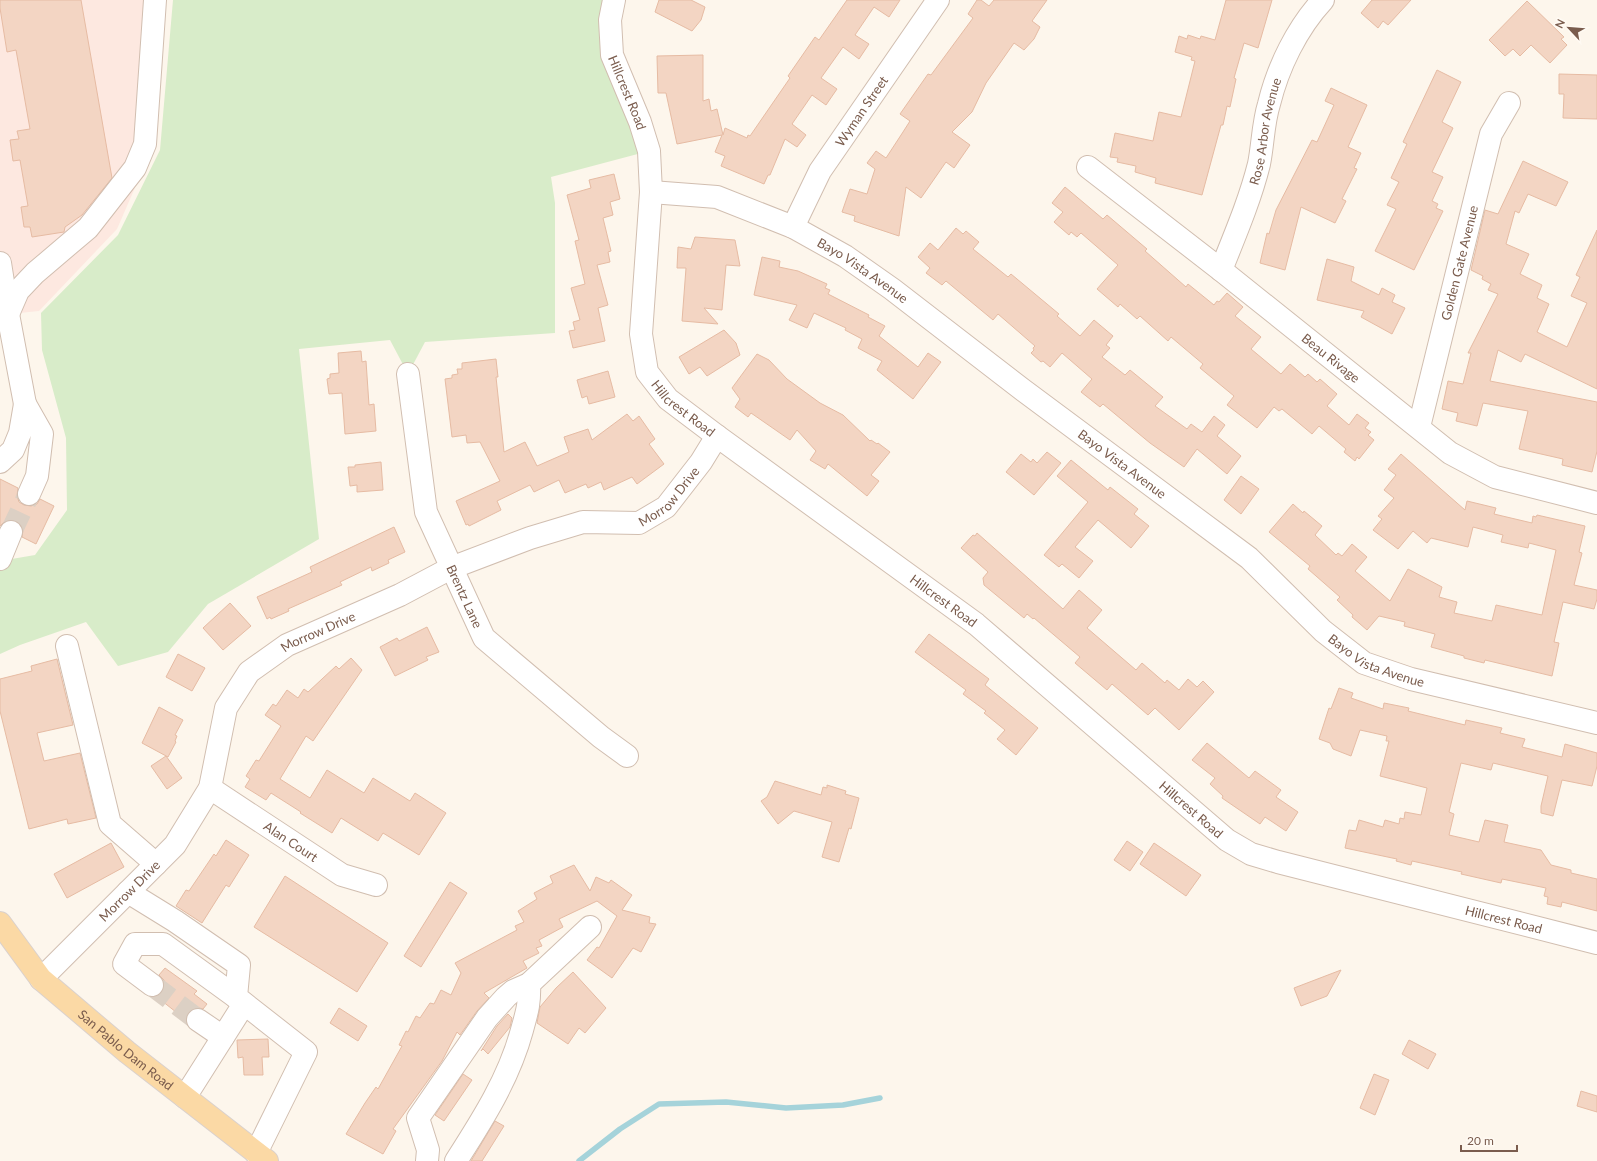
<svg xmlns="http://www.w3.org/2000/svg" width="1597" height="1161" font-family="Lato,sans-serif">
  <rect width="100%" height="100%" fill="#fdf6ec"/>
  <polygon fill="#fde8e0" points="0,0 165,0 154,144 117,229 39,311 0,315"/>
  <polygon fill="#d8ecc9" points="173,0 614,0 610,20 649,151 551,177 555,203 555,333 425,342 408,374 390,340 299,349 319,539 208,604 168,652 118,666 86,622 20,645 0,654 0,561 35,555 67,510 66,438 42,350 41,313 118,235 160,150"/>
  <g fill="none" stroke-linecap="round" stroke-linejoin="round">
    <polyline stroke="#a5d3da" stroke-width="5.5" points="579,1161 620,1129 659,1104 726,1102 786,1108 843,1105 880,1098"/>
  </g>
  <g fill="#f3d5c3" stroke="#e6bba3">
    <polygon points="0,0 81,0 112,178 82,215 65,227 64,232 32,237 30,227 24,227 21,207 28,206 20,160 13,161 10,140 19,139 17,131 30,129 16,50 7,52 0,8"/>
    <polygon points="659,0 691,0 705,7 701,20 692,31 655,12"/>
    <polygon points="847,0 900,0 889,17 874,7 855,35 869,44 859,59 843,47 821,78 837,89 826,105 812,95 792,124 806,135 797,147 785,139 770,175 768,175 764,184 721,166 725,156 715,152 722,135 677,144 666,93 658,93 657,56 703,55 703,101 709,99 711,111 717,109 723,135 725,128 747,138 748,135 750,136 790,78 788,76 815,37 819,40"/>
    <polygon points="977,0 981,0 989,6 994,0 1047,0 1032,21 1040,27 1034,39 1024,50 1014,43 986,83 972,112 952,132 970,145 954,168 946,162 921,198 906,187 899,236 854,221 855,216 842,212 850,189 867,194 875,169 867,163 876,151 886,158 903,132 910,121 900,114 928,74 931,75 973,18 968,14"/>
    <polygon points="1226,0 1272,0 1258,48 1244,43 1234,78 1236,79 1230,107 1227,106 1223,125 1221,125 1202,195 1155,183 1156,178 1135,172 1136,166 1117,162 1118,158 1110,157 1115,133 1153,141 1159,112 1181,117 1195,61 1191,60 1192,57 1175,52 1179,36 1187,39 1188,35 1200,39 1201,36 1215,40"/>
    <polygon points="1372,0 1411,0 1388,25 1383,21 1378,28 1361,13"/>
    <polygon points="1527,1 1564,37 1561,39 1567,45 1550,63 1531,45 1520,56 1513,49 1505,56 1489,40"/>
    <polygon points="1437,70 1461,82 1442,122 1453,128 1432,172 1443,177 1432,201 1438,204 1436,208 1443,211 1414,270 1375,251 1396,209 1387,205 1399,182 1391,178 1407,144 1403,142"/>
    <polygon points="1559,74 1597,75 1597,119 1563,118 1564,94 1559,94"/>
    <polygon points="1331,88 1367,105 1348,147 1361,153 1354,168 1357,169 1342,199 1346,201 1335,223 1301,207 1285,270 1260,263 1267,233 1269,234 1276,210 1312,140 1317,142 1334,105 1325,101"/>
    <polygon points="1523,161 1568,182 1556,206 1528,194 1519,213 1515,211 1506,244 1529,254 1520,274 1542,285 1537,298 1549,304 1537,332 1567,347 1587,303 1571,296 1580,277 1576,275 1597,230 1597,389 1525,354 1521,362 1498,350 1490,381 1597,402 1597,451 1592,472 1562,465 1563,459 1519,449 1528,411 1483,403 1477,426 1456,421 1458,413 1442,409 1448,381 1463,384 1471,353 1468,353 1498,294 1488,290 1491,284 1482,279 1483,276 1471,270 1485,210 1498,214"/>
    <polygon points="614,174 620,199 610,202 613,215 603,218 611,251 608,252 610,262 597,265 608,305 598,308 605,341 573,348 569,331 575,330 573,322 580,320 571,288 585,284 575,241 579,240 567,195 591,188 589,180"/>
    <polygon points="1065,187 1103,219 1107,215 1147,249 1145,251 1186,287 1188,284 1214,305 1217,301 1219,302 1227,293 1243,307 1235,316 1261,337 1251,349 1281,374 1290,364 1305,377 1308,374 1317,382 1320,379 1337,394 1327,406 1349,425 1357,414 1369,423 1365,428 1371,432 1368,435 1374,440 1359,459 1357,457 1355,461 1344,452 1346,449 1319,426 1312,434 1282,409 1279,411 1274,407 1257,428 1227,405 1234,396 1200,368 1203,364 1171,337 1168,341 1140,316 1137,319 1120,304 1118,307 1097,289 1118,265 1081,233 1077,237 1071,232 1069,235 1054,222 1063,212 1052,203"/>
    <polygon points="956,228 963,234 966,231 979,242 973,249 1008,277 1011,274 1059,314 1057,316 1080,336 1094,320 1113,336 1106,345 1110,348 1102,357 1125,375 1130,370 1163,397 1155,406 1187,429 1191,424 1202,432 1214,416 1225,425 1217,436 1241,456 1227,474 1197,449 1184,467 1150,443 1103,404 1100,407 1081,392 1092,379 1062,353 1050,367 1043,361 1041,362 1031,353 1034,350 1033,348 1035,346 998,314 993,320 946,281 942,285 926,273 930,268 918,257 930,243 938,250"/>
    <polygon points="695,237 735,240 740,266 726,265 722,310 704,308 718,324 682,321 686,268 677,268 678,247 691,249"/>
    <polygon points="762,257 780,261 779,267 798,271 827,284 825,288 830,290 828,294 869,315 868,317 885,326 879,336 918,367 928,353 941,362 913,399 877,370 882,361 858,348 862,339 845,330 846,328 814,313 807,328 789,320 797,305 754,295"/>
    <polygon points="1327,259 1354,267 1351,281 1379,295 1382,288 1395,295 1392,302 1405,308 1392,334 1361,317 1364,311 1317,300"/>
    <polygon points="724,330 736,343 740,355 707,376 700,367 689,374 679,357"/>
    <polygon points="361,351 362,362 366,361 369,405 374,404 376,431 345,434 342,393 329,394 327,379 330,378 330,374 339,373 338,353"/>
    <polygon points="757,354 769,360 787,379 820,403 843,415 870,441 871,440 877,444 878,443 890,452 871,475 879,481 867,496 828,464 825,469 810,460 816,451 797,430 790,440 751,413 748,417 735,407 740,399 732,388"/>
    <polygon points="496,359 498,377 496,377 504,452 525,442 537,466 569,452 564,437 588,429 592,440 627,414 633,421 639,416 655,439 649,444 664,464 637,484 632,477 604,490 601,482 588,488 586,484 565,493 559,480 534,492 530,485 497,501 501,510 469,526 468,524 466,525 456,501 500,481 480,442 467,443 466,435 452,437 445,379 452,378 452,375 458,374 457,369 462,369 462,363"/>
    <polygon points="608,371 615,397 589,404 587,396 582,398 577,380"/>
    <polygon points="1047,452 1061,463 1034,495 1006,472 1021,454 1031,462 1033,459 1037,463"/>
    <polygon points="1401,454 1465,510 1467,501 1496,508 1494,514 1532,523 1533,516 1536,517 1537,515 1585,526 1579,552 1582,553 1574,585 1597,590 1597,599 1594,609 1563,602 1554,642 1559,643 1552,676 1485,660 1484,663 1464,658 1464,656 1431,647 1435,634 1404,626 1405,622 1379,616 1367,630 1352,617 1353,615 1337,600 1340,597 1308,569 1310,566 1269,532 1293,504 1303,513 1304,511 1322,526 1315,535 1336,555 1338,553 1342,556 1352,544 1367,557 1355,571 1390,601 1408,569 1442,587 1439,597 1457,602 1454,613 1492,621 1496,605 1542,615 1556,550 1529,543 1528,548 1501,542 1503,535 1473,527 1468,547 1431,538 1427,543 1413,531 1398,549 1373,530 1382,519 1378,516 1394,498 1384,490 1396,475 1388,469"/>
    <polygon points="1071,460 1108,490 1110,487 1138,509 1134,514 1149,526 1131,548 1098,520 1075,547 1093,561 1079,578 1062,564 1059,567 1044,555 1088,502 1057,476"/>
    <polygon points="381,462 383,490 357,492 357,485 350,486 348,467 355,467 355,465"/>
    <polygon points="1241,476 1259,489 1241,514 1224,500"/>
    <polygon points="0,479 18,488 17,496 19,502 24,505 31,506 37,504 40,499 54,506 36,544 22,537 23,530 21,525 16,521 9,520 4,522 0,526"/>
    <polygon points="394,527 405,552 388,560 389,563 372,571 371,567 340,582 342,585 288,609 289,611 271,619 270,617 267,619 257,597 312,572 310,567"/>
    <polygon points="977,533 1063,609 1079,590 1102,610 1087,628 1136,670 1142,663 1165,683 1167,680 1179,690 1188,679 1197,687 1203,681 1214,692 1179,730 1155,708 1148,715 1112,684 1107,690 1075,663 1080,657 1034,618 1033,619 1027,614 1024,618 984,585 983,578 988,572 961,548 973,535 975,536"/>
    <polygon points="230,603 251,626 223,650 203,628"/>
    <polygon points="427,627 439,652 426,657 428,660 395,676 380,647 397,638 399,641"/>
    <polygon points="929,634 989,679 985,685 1038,728 1016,755 997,739 1005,730 984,713 986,711 963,694 966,690 915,652"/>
    <polygon points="178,654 205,668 192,691 166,677"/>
    <polygon points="351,658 362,670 313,741 306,736 280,779 310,798 327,770 364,793 373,778 410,801 415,793 446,813 419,855 383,833 378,841 341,818 332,833 300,813 301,812 271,793 266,800 245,787 250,779 246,776 256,760 259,761 281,726 265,715 273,704 276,706 287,690 298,698 304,689 308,692 336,666 339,669"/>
    <polygon points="57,659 73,725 37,733 44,761 80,753 96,818 68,824 67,819 29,829 0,711 0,679 32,671 31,666"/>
    <polygon points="1339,688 1353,693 1351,698 1383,709 1384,703 1409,708 1408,711 1465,725 1466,720 1502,728 1500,733 1525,739 1522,747 1562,757 1565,744 1597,753 1597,766 1592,786 1562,780 1553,816 1541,813 1541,806 1548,776 1493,763 1491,770 1461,763 1449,812 1454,814 1449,835 1479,842 1485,820 1508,825 1504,842 1541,850 1551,865 1571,870 1571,873 1597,879 1597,911 1562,902 1561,907 1547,904 1548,897 1544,896 1546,888 1502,879 1501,883 1461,874 1462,872 1412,861 1411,865 1396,861 1397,859 1345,848 1349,830 1356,831 1359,820 1383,827 1385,820 1399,824 1400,818 1404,819 1405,812 1421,815 1427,788 1380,776 1389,741 1386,741 1387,736 1360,730 1351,756 1333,749 1330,743 1319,739 1329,708 1331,709"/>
    <polygon points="159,707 183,720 175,735 177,736 175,741 176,742 168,757 142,743"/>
    <polygon points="1207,743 1249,778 1255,771 1281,790 1276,797 1298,812 1286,831 1265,817 1260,824 1222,798 1223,796 1210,784 1215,778 1192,760"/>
    <polygon points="166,756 182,778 167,789 151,766"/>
    <polygon points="775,781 821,795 823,787 827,788 827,785 846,791 845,794 859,798 851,829 849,828 839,862 822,857 832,822 794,811 778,824 761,801 767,797"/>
    <polygon points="226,840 249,855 229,887 226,885 202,923 176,906 186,890 189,891 214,854 216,856"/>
    <polygon points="1127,841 1143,852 1130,871 1114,860"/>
    <polygon points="111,843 124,867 67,898 54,874"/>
    <polygon points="1154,843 1201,875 1186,896 1140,864"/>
    <polygon points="574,865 590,891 596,877 609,883 611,880 632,895 622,910 650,917 649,923 656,924 641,952 633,948 612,978 587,960 597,947 599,948 617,916 597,901 559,919 563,927 539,940 542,946 536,948 539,953 523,961 527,968 484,993 489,998 477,1011 460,1035 457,1032 442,1061 393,1129 396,1131 383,1154 346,1134 365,1103 376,1087 378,1089 402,1046 399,1045 406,1031 408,1032 416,1016 420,1018 430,1003 434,1004 441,990 451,995 461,973 455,963 517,930 515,926 524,922 518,911 537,899 534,893 553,883 550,876"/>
    <polygon points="285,876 388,943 357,992 254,927"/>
    <polygon points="450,882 467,893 421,967 404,956"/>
    <polygon points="165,968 197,991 194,994 207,1004 203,1009 199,1008 192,1009 187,1013 186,1020 157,997 162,993 164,987 164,980 159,975"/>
    <polygon points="1341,970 1327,996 1301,1006 1294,988"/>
    <polygon points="573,972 606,1008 585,1033 579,1028 568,1044 537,1023 540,1007 556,988"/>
    <polygon points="339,1008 367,1026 358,1041 330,1023"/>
    <polygon points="508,1014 512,1018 510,1027 488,1054 483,1049 481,1051 497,1026"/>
    <polygon points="268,1039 269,1057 262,1057 263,1075 244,1075 243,1057 238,1058 237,1040"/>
    <polygon points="1409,1040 1436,1054 1428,1069 1402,1054"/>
    <polygon points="463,1074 472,1080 444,1121 435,1115"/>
    <polygon points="1374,1074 1389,1080 1375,1115 1360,1108"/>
    <polygon points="1581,1091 1597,1096 1597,1112 1577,1106"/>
    <polygon points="495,1121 504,1126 482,1161 471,1161"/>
  </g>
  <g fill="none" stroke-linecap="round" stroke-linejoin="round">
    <g stroke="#dcd0c4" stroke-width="22" stroke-dasharray="22 11" stroke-linecap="butt">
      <polyline points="11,532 29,494"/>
      <polyline points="152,985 198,1020"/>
    </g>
    <defs>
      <g id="minor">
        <path id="s1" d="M614,0L610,20L612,55L640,122L649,151L651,192L641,334L647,372L668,399L717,436L976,624L1227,840L1251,854L1278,862L1597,943"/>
        <path id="s2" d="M1088,167L1221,270L1450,453L1495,477L1597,503"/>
        <path id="s3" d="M651,192L717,197L793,227L845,256L892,289L1023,390L1249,558L1323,631L1364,663L1411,679L1597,723"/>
        <path id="s4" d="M793,227L820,171L938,0"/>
        <polyline points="0,263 8,314 25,404"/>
        <path id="s5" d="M1221,270C1235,235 1250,200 1259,164C1263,144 1263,123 1269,104C1278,67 1297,28 1323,0"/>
        <polyline points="8,314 18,291 35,273 88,228 135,168 145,144 155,0"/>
        <path id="s6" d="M408,374L426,512L484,638L601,737L627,756"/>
        <path id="s7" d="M1419,427L1491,134L1509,103"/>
        <polyline points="0,462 13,450 20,433 25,404 42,434 37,476 29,494"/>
        <polyline points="0,559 11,532"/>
        <polyline points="67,646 110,824 156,864"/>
        <path id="s8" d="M210,788L342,875L376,885"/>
        <polyline points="128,892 175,921 239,965 236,997 306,1052 256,1153"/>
        <path id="s9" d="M41,979L175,845L210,788L226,708L249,672L287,645L400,595L451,568L530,538L583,522L639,523L666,507L701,462L717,436"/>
        <polyline points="152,985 124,964 135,944 163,944 236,997"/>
        <polyline points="198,1020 223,1037"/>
        <polyline points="185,1097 244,1004"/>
        <polyline points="427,1161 428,1150 418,1118 487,1018 506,997 513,991 529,984 590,927"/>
        <path d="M456,1161C483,1119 509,1078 522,1030C527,1012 530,1003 529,984"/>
      </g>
      <g id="major">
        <path id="s10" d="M0,923L41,979L127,1052L267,1161"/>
      </g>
    </defs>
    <use href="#minor" stroke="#d1beb0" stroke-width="24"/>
    <use href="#major" stroke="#dad1cd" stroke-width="24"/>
    <use href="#minor" stroke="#fff" stroke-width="22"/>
    <use href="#major" stroke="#fbd9a5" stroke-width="22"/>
  </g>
  <g text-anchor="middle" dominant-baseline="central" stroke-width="3" stroke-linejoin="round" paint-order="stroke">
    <g font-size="13" fill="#7a5c4d" stroke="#fffaf3">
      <text stroke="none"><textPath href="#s1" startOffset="96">Hillcrest Road</textPath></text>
      <text stroke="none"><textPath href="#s4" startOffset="135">Wyman Street</textPath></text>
      <text stroke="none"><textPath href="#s5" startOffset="146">Rose Arbor Avenue</textPath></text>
      <text stroke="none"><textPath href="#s7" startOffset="169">Golden Gate Avenue</textPath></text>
      <text stroke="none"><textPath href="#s3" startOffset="230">Bayo Vista Avenue</textPath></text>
      <text stroke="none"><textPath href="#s2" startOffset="309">Beau Rivage</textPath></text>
      <text stroke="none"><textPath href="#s1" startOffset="432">Hillcrest Road</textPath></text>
      <text stroke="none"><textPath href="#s3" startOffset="554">Bayo Vista Avenue</textPath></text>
      <text stroke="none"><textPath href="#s9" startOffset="845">Morrow Drive</textPath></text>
      <text stroke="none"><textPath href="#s6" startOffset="232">Brentz Lane</textPath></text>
      <text stroke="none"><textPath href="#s1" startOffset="756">Hillcrest Road</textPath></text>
      <text stroke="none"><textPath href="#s9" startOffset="461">Morrow Drive</textPath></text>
      <text stroke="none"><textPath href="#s3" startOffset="878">Bayo Vista Avenue</textPath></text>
      <text stroke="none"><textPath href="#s1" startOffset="1080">Hillcrest Road</textPath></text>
      <text stroke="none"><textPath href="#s8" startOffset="97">Alan Court</textPath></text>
      <text stroke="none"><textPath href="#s9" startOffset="125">Morrow Drive</textPath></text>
      <text stroke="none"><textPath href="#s1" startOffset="1416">Hillcrest Road</textPath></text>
      <text stroke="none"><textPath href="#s10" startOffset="180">San Pablo Dam Road</textPath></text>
    </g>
  </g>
  <g transform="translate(1569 28) rotate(296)" stroke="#fffaf3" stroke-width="3" paint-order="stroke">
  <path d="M0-3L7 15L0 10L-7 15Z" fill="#7a5c4d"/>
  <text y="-6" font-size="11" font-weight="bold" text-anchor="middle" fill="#7a5c4d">N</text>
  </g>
  <path d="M1461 1145v6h56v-6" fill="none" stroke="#7a5c4d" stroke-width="2"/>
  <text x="1467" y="1145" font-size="12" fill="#7a5c4d" stroke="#fffaf3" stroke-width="3" paint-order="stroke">20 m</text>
</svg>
